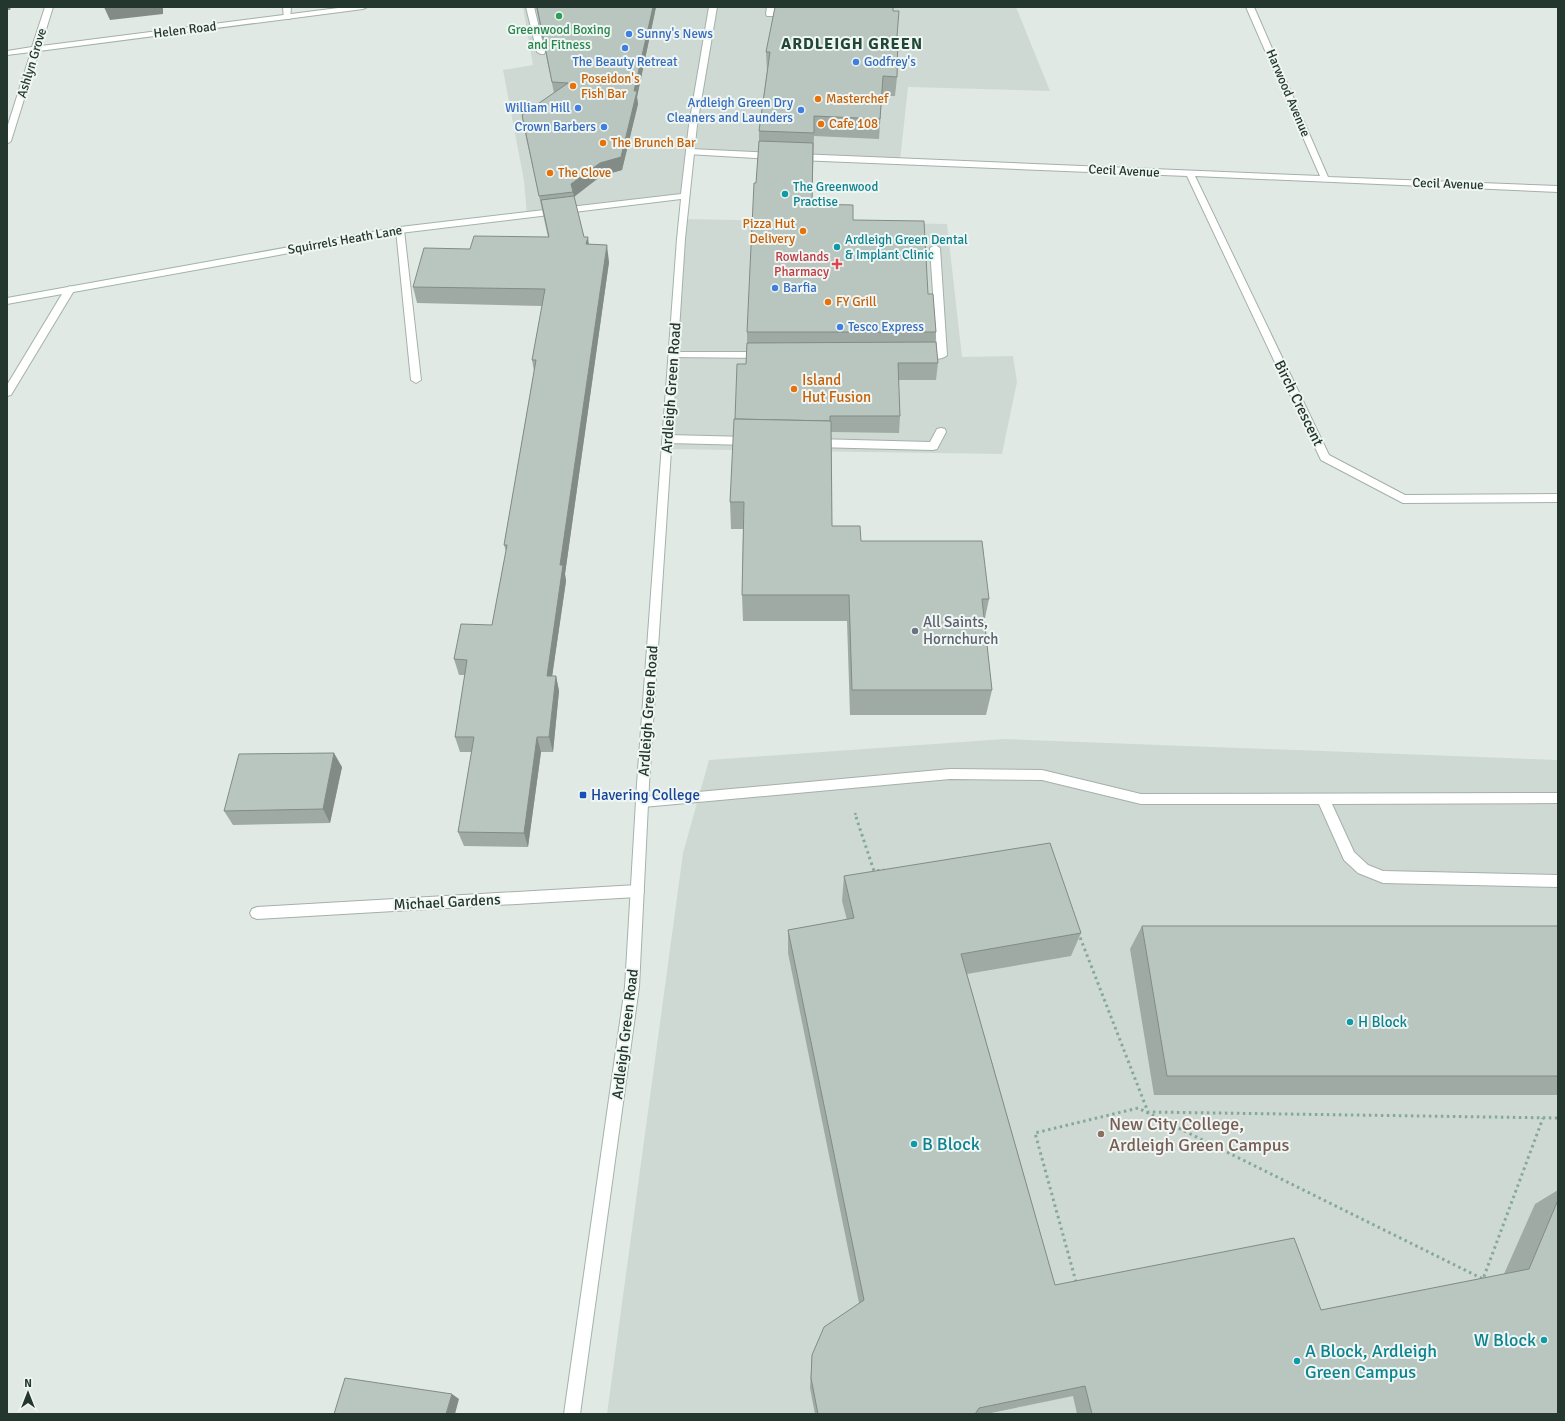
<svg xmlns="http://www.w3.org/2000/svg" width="1565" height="1421" font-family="Signika,sans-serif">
  <rect width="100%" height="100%" fill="#e1e9e4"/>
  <g fill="#cfd9d3">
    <polygon points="523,7 1016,7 1050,91 908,87 900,161 690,152 686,196 527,215 524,181 503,70 533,65"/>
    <polygon points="684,219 947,224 962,357 1013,356 1017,382 1002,454 667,449"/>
    <polygon points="1004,739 1558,760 1558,1414 607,1414 683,853 709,760"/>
  </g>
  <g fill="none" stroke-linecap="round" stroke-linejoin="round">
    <defs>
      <g id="lane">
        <polygon points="283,7 291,7 290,19 284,19"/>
        <polygon points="526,7 534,7 545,52 544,54 541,54 537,52"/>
        <polygon points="767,7 775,7 773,16 767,16 766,14"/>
        <path d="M935,245L940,248L947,355C942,361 925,359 918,357L916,355L918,353L937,352L930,248Z"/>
        <polygon points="674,352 763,352 768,355 763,358 671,357 669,355 671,353"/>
        <polygon points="941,428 945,429 946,432 937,449 933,450 815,447 811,446 810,443 811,440 815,439 930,442 937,429"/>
        <polygon points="668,435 749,437 753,438 754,441 753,444 749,445 668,443 664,442 663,439 664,436"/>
        <polygon points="950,769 1042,770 1141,794 1558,793 1558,803 1332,804 1354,852 1368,865 1383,871 1558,875 1558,887 1383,883 1358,873 1344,860 1319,804 1141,804 1042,780 950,779 643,807 639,806 637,802 639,798 643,797"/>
      </g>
      <g id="street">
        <polygon points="45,7 53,7 41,46 346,7 367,7 363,9 39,51 11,141 7,144 7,128 31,52 7,55 7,51 32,47"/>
        <polygon points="1246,7 1254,7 1328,177 1558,186 1558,192 1195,176 1329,455 1405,495 1558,494 1558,502 1403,503 1321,460 1187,176 798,160 794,157 798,154 1320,176"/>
        <polygon points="690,149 774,153 778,156 774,159 687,154 686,152 687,150"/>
        <polygon points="400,227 404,230 421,380 416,383 411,380 396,230"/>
        <polygon points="70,286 75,289 11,395 7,396 7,385 65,289"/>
        <polygon points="637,885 642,887 644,891 642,895 637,897 257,919 252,917 250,913 252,909 257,907"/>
      </g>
      <polygon id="secondary" points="709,7 717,7 697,125 685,239 649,784 639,987 580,1414 564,1414 625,987 637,784 677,239 681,199 400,233 7,304 7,298 400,227 681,194 689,125"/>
    </defs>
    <use href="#lane" stroke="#a4b0aa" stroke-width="2"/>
    <use href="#street" stroke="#a4b0aa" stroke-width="2"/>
    <use href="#secondary" stroke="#a1b4aa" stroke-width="2"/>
    <polyline stroke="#85a999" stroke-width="2.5" stroke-dasharray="2 3" stroke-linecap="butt" points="855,813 857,818"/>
    <g stroke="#85a999" stroke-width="3" stroke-dasharray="2.5 3.5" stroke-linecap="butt">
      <polyline points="856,817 874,871 884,870"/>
      <polyline points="1078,932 1148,1112 1558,1118"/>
      <polyline points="1076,1282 1035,1133 1138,1108 1483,1279 1543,1118"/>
    </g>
    <use href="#lane" fill="#fff" fill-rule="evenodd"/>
    <use href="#street" fill="#fff" fill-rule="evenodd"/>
    <use href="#secondary" fill="#fff" fill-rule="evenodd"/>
  </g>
  <g fill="#9faaa5">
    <polygon points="536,7 656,7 637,97 638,104 622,170 601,176 574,196 584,237 589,244 609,262 565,574 566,581 552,676 556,676 559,691 553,752 541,752 528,847 464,846 458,832 472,752 460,752 455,737 465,675 459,675 454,659 492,625 506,551 504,545 534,371 532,360 542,306 417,303 413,287 470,249 548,237 524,128 522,115 554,93"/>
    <polygon points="893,11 897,36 897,77 895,96 882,96 879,139 814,136 812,204 853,220 928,294 936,332 935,342 938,363 936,380 898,380 900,416 899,433 831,432 832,526 861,541 989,599 984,623 992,690 986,715 850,715 847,621 743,621 742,595 743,529 731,529 730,502 735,419 746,364 747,343 747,332 756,183 759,141 759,131 767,71 766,52"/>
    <polygon points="342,767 330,823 233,825 224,811"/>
    <polygon points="844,876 1081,933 1071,956 967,974 1055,1285 1321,1310 1504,1274 1535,1204 1558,1190 1558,1414 1077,1414 1073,1396 986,1414 815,1414 810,1388 812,1355 859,1303 788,953 788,930 847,920 842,901"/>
    <polygon points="1142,926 1558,926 1558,1095 1154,1095 1130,949"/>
  </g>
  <g fill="#828b86">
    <polygon points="7,7 11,7 10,10 8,10 7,15"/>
    <polygon points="104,7 163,7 163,14 110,20"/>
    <polygon points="653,7 656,7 637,97 638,104 622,170 601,176 574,197 571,184 634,91"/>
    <polygon points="588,237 590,254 586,244"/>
    <polygon points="607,245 609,262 565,574 566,581 550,691 547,676 560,565"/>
    <polygon points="556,676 559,691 553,752 549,737"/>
    <polygon points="537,737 541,752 528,847 524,833"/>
    <polygon points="334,753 342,767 330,823 323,809"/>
    <polygon points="452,1394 459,1399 455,1414 446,1414"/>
  </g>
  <g fill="#b9c6c0" stroke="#828b86">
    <polygon points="537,7 653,7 634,91 637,91 621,157 600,163 571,184 573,192 539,196 522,115 568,83 552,82"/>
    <polygon points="775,7 893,7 893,11 899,11 897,36 898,36 897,77 883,76 880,119 814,116 814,133 759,131 770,52 766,52"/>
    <polygon points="759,141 813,143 812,204 853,205 853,220 924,221 928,294 933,294 936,332 747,332 754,183 756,183"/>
    <polygon points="574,196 584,237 588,237 586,244 607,245 560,565 563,565 547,676 556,676 549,737 537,737 524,833 458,832 474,737 455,737 467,660 454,659 461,624 492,625 507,545 504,545 536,360 532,360 545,289 413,287 424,248 470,249 474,236 549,237 541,200"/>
    <polygon points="936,342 938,363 898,363 900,416 830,416 830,421 735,419 737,364 746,364 747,343"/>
    <polygon points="734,419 831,421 832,526 860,526 861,541 982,541 989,599 982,599 992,690 852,690 849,595 742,595 744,502 730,502"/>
    <polygon points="334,753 323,809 224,811 239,754"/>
    <polygon points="1050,843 1081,933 961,954 1055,1285 1294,1238 1321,1310 1529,1269 1558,1200 1558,1414 1092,1414 1085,1386 979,1408 975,1414 818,1414 811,1378 812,1355 824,1327 864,1300 788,930 854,918 844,876"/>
    <polygon points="1142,926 1558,926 1558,1076 1167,1076"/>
    <polygon points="345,1378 452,1394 446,1414 334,1414"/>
  </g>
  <circle fill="#2e9e5b" stroke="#f0f6f3" stroke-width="1.5" cx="559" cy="16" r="4"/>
  <g fill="#3f7fe0" stroke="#f0f6f3" stroke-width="1.5">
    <circle cx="629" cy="34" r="4"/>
    <circle cx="625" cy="48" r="4"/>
    <circle cx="856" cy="62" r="4"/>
    <circle cx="578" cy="108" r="4"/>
    <circle cx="801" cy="110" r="4"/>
    <circle cx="604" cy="127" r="4"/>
    <circle cx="775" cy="288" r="4"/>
    <circle cx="840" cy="327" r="4"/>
  </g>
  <g fill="#e8710a" stroke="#f0f6f3" stroke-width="1.5">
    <circle cx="573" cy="86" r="4"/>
    <circle cx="818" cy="99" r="4"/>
    <circle cx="821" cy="124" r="4"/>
    <circle cx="603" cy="143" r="4"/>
    <circle cx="550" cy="173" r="4"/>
    <circle cx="803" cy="231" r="4"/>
    <circle cx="828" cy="302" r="4"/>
    <circle cx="794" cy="389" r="4"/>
  </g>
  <g fill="#0f9aa8" stroke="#f0f6f3" stroke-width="1.5">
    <circle cx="785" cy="194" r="4"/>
    <circle cx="837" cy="247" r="4"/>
    <circle cx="1350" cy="1022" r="4"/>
    <circle cx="914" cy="1144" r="4"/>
    <circle cx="1544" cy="1340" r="4"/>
    <circle cx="1297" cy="1361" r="4"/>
  </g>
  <path fill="#e0444e" stroke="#f0f6f3" stroke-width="1.5" d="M835 258h4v4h4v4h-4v4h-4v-4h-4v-4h4z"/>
  <circle fill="#6b7280" stroke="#f0f6f3" stroke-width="1.5" cx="915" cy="631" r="4"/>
  <rect fill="#1a4fb4" stroke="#f0f6f3" stroke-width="1.5" x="579" y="791" width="8" height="8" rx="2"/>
  <circle fill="#8d6e63" stroke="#f0f6f3" stroke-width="1.5" cx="1101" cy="1134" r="4"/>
  <g text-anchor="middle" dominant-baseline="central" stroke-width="4" stroke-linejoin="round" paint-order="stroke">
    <g font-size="13" fill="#23372f" stroke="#f0f6f3">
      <text transform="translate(185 30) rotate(-7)">Helen Road</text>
      <text transform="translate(32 63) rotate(-73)">Ashlyn Grove</text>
      <text transform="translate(1288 93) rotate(67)">Harwood Avenue</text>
      <text transform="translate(1124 171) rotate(3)">Cecil Avenue</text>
      <text transform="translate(1448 184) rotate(2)">Cecil Avenue</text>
      <text transform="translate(345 240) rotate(-10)">Squirrels Heath Lane</text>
    </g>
    <g font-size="13" fill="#27864d" stroke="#f0f6f3">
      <text x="559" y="30">Greenwood Boxing<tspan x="559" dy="15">and Fitness</tspan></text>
    </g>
    <g font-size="13" fill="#366cbe" stroke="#f0f6f3" text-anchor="start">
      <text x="637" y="34">Sunny's News</text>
      <text x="625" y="62" text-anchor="middle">The Beauty Retreat</text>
      <text x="864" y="62">Godfrey's</text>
      <text x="793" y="103" text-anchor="end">Ardleigh Green Dry<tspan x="793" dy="15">Cleaners and Launders</tspan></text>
      <text x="570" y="108" text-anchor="end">William Hill</text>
      <text x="596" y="127" text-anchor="end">Crown Barbers</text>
      <text x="783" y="288">Barfia</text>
      <text x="848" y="327">Tesco Express</text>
    </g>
    <g font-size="13" fill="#c56008" stroke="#f0f6f3" text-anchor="start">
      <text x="581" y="79">Poseidon's<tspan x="581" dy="15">Fish Bar</tspan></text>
      <text x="826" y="99">Masterchef</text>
      <text x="829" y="124">Cafe 108</text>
      <text x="611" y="143">The Brunch Bar</text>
      <text x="558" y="173">The Clove</text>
      <text x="795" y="224" text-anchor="end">Pizza Hut<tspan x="795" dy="15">Delivery</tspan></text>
      <text x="836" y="302">FY Grill</text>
    </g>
    <g font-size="13" fill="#0d838f" stroke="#f0f6f3" text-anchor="start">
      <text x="793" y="187">The Greenwood<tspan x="793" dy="15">Practise</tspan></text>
      <text x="845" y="240">Ardleigh Green Dental<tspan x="845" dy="15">&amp; Implant Clinic</tspan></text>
    </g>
    <g font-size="13" fill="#be3a42" stroke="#f0f6f3" text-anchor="end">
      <text x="829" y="257">Rowlands<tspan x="829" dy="15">Pharmacy</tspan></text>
    </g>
    <g font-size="15" fill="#c56008" stroke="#f0f6f3" text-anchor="start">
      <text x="802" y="380">Island<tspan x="802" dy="17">Hut Fusion</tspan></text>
    </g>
    <g font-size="15" fill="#23372f" stroke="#f0f6f3">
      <text transform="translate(671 388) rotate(-86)">Ardleigh Green Road</text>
      <text transform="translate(1299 403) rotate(64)">Birch Crescent</text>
      <text transform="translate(648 711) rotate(-86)">Ardleigh Green Road</text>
      <text transform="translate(447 902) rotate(-3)">Michael Gardens</text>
      <text transform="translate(625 1034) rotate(-83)">Ardleigh Green Road</text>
    </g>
    <g font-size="15" fill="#5b616d" stroke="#f0f6f3" text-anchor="start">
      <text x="923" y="622">All Saints,<tspan x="923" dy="17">Hornchurch</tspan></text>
    </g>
    <g font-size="15" fill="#164399" stroke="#f0f6f3" text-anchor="start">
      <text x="591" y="795">Havering College</text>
    </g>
    <g font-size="15" fill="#0d838f" stroke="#f0f6f3" text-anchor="start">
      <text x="1358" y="1022">H Block</text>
    </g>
    <g font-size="16" font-weight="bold" letter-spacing="1" fill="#224739" stroke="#f0f6f3">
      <text x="852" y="44">ARDLEIGH GREEN</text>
    </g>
    <g font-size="18" fill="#785e54" stroke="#f0f6f3" text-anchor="start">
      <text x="1109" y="1124">New City College,<tspan x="1109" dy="21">Ardleigh Green Campus</tspan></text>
    </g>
    <g font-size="18" fill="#0d838f" stroke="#f0f6f3" text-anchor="start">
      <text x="922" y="1144">B Block</text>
      <text x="1536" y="1340" text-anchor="end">W Block</text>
      <text x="1305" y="1351">A Block, Ardleigh<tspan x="1305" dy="21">Green Campus</tspan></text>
    </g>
  </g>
  <rect width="1565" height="1421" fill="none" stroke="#23372f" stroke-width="16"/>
  <g transform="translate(28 1393)" stroke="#f0f6f3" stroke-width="3" paint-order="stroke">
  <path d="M0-3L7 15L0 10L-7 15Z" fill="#23372f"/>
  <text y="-6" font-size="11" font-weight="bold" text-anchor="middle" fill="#23372f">N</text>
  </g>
</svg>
